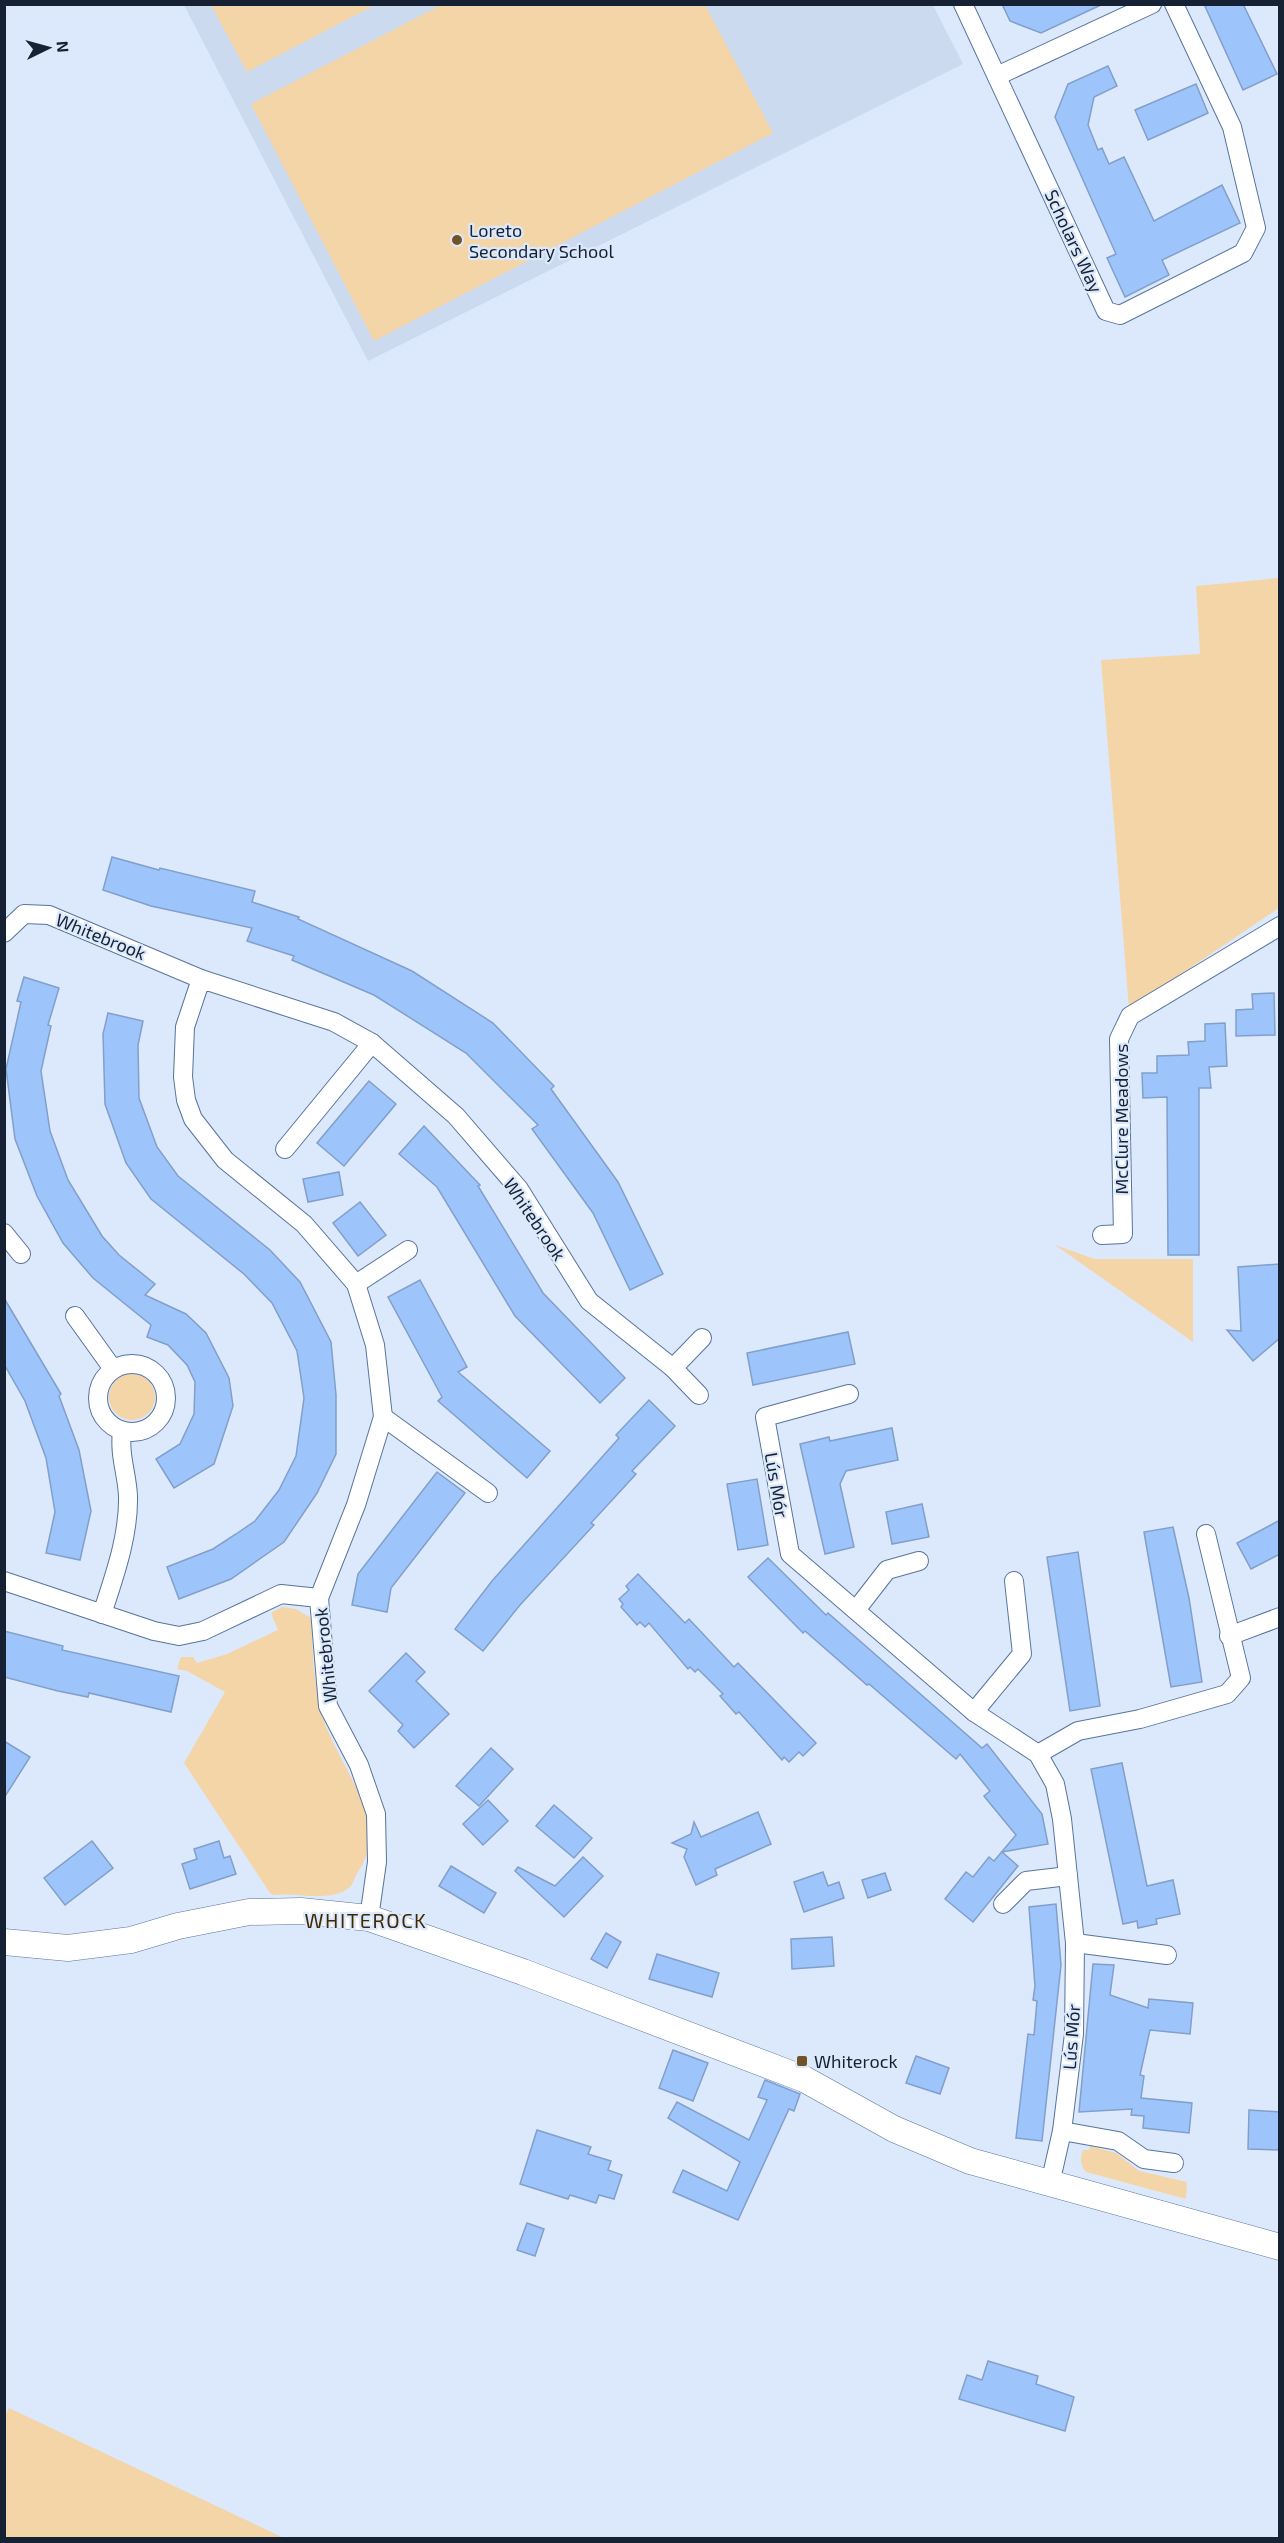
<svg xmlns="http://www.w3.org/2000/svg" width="1284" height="2543" font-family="'Exo 2',sans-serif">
  <rect width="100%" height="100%" fill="#dce9fc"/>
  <polygon fill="#cbdaef" points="184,5 933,5 963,64 368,361"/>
  <g fill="#f4d5a8">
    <polygon points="211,5 375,5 247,72"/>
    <polygon points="441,5 705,5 773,133 374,341 251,104"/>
    <polygon points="1279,578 1279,908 1129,1009 1101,660 1200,654 1196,586"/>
    <polygon points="1055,1245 1095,1259 1193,1259 1193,1342"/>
    <circle cx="132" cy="1397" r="23"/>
    <path d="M282,1607L296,1609L311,1618C313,1652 313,1686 323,1718C338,1765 392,1823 358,1872C353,1879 354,1886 346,1890C325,1902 296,1892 273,1895L270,1893L184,1763L225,1692L187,1671L177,1669L181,1657H193L197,1663L227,1654L278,1630L271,1613Z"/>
    <path d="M1090,2146L1116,2153L1139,2171L1187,2182L1186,2199L1086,2172C1080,2165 1080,2158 1083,2150H1089Z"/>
    <polygon points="9,2408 284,2538 5,2538 4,2417"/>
  </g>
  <g fill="#9dc5fb" stroke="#819fca" stroke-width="1.5">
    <polygon points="1002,4 1103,4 1041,33 1010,21"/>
    <polygon points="1204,4 1243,4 1277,74 1243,90"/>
    <polygon points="1108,66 1117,86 1094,97 1088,125 1098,150 1102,148 1109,164 1124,157 1154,221 1222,185 1240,223 1162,260 1169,275 1125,297 1107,258 1116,254 1055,117 1068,84"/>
    <polygon points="1196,84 1208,113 1148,140 1135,110"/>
    <polygon points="112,857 159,870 160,868 255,891 252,902 299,917 298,919 412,971 493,1023 554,1086 551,1089 618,1182 663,1274 630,1290 593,1213 532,1129 538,1125 466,1053 374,995 292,960 294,956 247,941 252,928 151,906 103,890"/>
    <polygon points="24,977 59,988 48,1025 51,1026 41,1071 50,1131 68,1180 102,1236 119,1255 155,1284 145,1295 186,1314 206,1333 229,1378 233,1406 214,1464 174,1488 156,1459 180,1444 194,1414 195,1382 187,1365 168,1345 147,1337 151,1325 93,1278 63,1243 37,1196 15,1139 6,1069 21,1002 17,1001"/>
    <polygon points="1274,993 1275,1035 1236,1036 1236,1010 1253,1009 1252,994"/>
    <polygon points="108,1013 143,1021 138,1045 139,1098 157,1147 178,1176 270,1250 300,1282 331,1342 336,1395 336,1454 317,1493 284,1542 231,1579 179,1599 167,1567 213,1549 236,1534 255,1521 279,1490 296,1456 304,1398 297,1351 272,1303 244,1274 151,1199 126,1163 105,1104 103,1034"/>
    <polygon points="1225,1023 1227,1066 1209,1067 1211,1088 1199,1088 1199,1255 1168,1255 1167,1097 1143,1098 1142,1073 1157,1073 1157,1056 1189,1055 1188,1042 1205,1041 1205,1024"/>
    <polygon points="369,1081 396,1104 344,1166 317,1143"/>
    <polygon points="424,1126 480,1185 478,1186 543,1293 625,1378 600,1403 515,1316 437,1187 399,1154"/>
    <polygon points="339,1172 343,1195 308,1202 303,1179"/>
    <polygon points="360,1202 386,1235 358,1256 333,1223"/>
    <polygon points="1280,1264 1280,1338 1253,1361 1227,1330 1241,1331 1238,1267"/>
    <polygon points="420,1280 467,1367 458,1372 550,1451 527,1478 438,1401 442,1397 388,1297"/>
    <polygon points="4,1298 61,1394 59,1396 79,1450 91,1511 80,1560 46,1553 55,1512 46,1458 25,1401 4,1364"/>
    <polygon points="848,1332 855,1364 753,1385 747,1353"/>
    <polygon points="649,1400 675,1426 632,1471 636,1474 591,1523 594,1525 520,1605 483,1651 455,1629 492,1581 619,1438 616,1435"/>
    <polygon points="892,1428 898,1460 846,1471 840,1484 854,1547 825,1554 800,1444 829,1437 830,1441"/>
    <polygon points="437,1472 465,1493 391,1588 387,1612 352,1605 358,1574"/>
    <polygon points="757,1479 768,1545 738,1550 727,1484"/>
    <polygon points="922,1504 929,1537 892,1544 886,1512"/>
    <polygon points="1280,1520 1280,1554 1251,1569 1237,1543"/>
    <polygon points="1173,1527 1189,1598 1202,1682 1171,1687 1144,1532"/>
    <polygon points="1078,1552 1100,1706 1070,1711 1047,1557"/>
    <polygon points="768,1558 826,1615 828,1613 982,1748 987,1744 1042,1814 1048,1844 1002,1852 1018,1866 973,1922 945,1899 966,1872 973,1877 989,1857 994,1861 1016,1835 984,1796 990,1791 960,1754 956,1759 869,1684 867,1685 805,1631 803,1633 748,1577"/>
    <polygon points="638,1574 685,1623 689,1619 734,1667 738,1663 816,1743 803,1756 799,1752 789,1762 784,1757 782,1760 739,1712 736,1714 720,1696 723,1694 698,1669 695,1672 690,1667 688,1669 649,1623 645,1627 640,1622 637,1625 621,1607 623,1604 619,1599 629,1590 626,1586"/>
    <polygon points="4,1631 63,1646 62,1650 179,1676 171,1712 89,1693 88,1697 58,1691 4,1677"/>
    <polygon points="406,1653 425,1672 416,1681 449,1714 414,1748 398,1731 403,1725 369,1691"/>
    <polygon points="4,1741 30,1757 4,1798"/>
    <polygon points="491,1748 513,1769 479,1806 456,1786"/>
    <polygon points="1122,1763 1147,1886 1173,1880 1180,1914 1156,1919 1157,1924 1138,1928 1137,1921 1123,1924 1091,1769"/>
    <polygon points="488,1800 508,1821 483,1845 463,1824"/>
    <polygon points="554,1805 592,1838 574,1858 536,1826"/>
    <polygon points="758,1812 771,1844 715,1869 717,1875 696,1885 684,1857 687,1849 672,1843 691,1834 694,1822 701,1837"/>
    <polygon points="92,1841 113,1868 65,1905 44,1878"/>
    <polygon points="219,1841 224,1858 230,1856 236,1874 190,1889 182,1864 197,1859 194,1849"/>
    <polygon points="583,1857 603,1876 564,1917 515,1871 518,1867 555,1886"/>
    <polygon points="451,1866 496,1893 484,1913 439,1886"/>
    <polygon points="823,1872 828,1886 839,1882 844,1898 804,1912 794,1882"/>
    <polygon points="885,1873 891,1890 868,1898 862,1880"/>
    <polygon points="1056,1904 1061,1965 1042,2141 1016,2138 1028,2034 1034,2035 1037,2001 1033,2000 1035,1986 1029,1907"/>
    <polygon points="606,1933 621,1942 607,1968 591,1959"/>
    <polygon points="832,1937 834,1966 792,1969 791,1939"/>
    <polygon points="657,1954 719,1973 712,1997 649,1979"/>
    <polygon points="1093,1964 1114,1965 1110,1995 1148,2008 1149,1999 1193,2003 1190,2034 1150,2030 1140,2075 1144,2076 1141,2098 1192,2103 1189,2133 1143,2128 1144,2116 1131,2115 1132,2109 1079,2112"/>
    <polygon points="673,2050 708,2063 693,2101 659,2088"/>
    <polygon points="916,2056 949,2068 940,2094 906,2083"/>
    <polygon points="765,2080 800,2094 794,2111 789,2109 738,2220 673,2192 683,2170 727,2191 740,2162 668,2118 677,2102 749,2140 767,2100 758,2097"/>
    <polygon points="1249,2110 1280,2112 1280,2150 1248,2149"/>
    <polygon points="537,2130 591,2147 588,2154 611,2161 608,2170 622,2175 614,2199 599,2195 596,2203 570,2195 568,2199 520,2184"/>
    <polygon points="527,2223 544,2229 535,2256 517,2250"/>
    <polygon points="988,2361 1038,2376 1036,2384 1074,2397 1065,2431 959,2399 967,2375 982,2380"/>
  </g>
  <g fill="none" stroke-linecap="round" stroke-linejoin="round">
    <defs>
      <g id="street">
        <polyline points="963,4 1106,311 1120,315 1243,253 1256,228 1232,127 1174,4"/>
        <polyline points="997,76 1152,4"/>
        <polyline points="4,933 24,914 49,915 201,979"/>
        <polyline points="285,1149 372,1043"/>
        <polyline points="4,1233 21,1254"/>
        <polyline points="1102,1235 1123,1234 1119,1039 1130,1016 1280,926"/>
        <polyline points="356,1284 408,1250"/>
        <polyline points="75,1316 113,1369"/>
        <circle cx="132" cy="1398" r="34"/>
        <polyline points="673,1368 699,1395"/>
        <polyline points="849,1394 765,1417 790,1554 974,1712 1038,1754 1055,1784 1062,1819 1075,1943 1074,2034 1062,2131 1050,2184"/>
        <polyline points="383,1417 488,1493"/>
        <polyline points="4,1581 154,1631 179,1636 203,1631 281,1594 319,1598 328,1706 359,1765 376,1814 377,1862 369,1918"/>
        <polyline points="319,1598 356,1505 383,1417 375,1345 356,1284 304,1224 225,1160 193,1119 186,1100 183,1077 185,1027 201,979 334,1022 372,1043 456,1116 519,1189 589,1301 673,1368 702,1338"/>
        <polyline points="856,1610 887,1570 919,1561"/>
        <path d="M102,1614C114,1577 129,1536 128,1496C127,1473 119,1456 122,1431"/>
        <polyline points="1229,1636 1280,1617"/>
        <polyline points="974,1712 1022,1654 1014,1581"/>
        <polyline points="1038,1754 1078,1731 1140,1719 1227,1694 1241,1678 1206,1534"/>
        <polyline points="1003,1904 1026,1881 1068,1876"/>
        <polyline points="1075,1943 1167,1955"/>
        <polyline points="1062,2131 1118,2141 1144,2159 1174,2163"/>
      </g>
      <polyline id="secondary" points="4,1942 68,1948 131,1940 178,1926 249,1912 301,1911 369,1918 523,1972 804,2079 894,2129 970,2161 1280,2247"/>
    </defs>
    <use href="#street" stroke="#57749c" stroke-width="20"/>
    <use href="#secondary" stroke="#57749c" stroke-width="27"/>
    <use href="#street" stroke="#fff" stroke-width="18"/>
    <use href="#secondary" stroke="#fff" stroke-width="26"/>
  </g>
  <g fill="#705327" stroke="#dce9fc" stroke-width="2">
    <circle cx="457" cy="240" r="6"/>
    <rect x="796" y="2055" width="12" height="12" rx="3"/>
  </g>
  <g text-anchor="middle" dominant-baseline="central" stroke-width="4.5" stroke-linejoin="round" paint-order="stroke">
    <g font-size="18" fill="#162233" stroke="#dce9fc" text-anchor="start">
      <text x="469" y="230">Loreto<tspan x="469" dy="21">Secondary School</tspan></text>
      <text x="814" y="2061">Whiterock</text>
    </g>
    <g font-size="18" fill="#162233" stroke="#dce9fc">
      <text transform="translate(1074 241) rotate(65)">Scholars Way</text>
      <text transform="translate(101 936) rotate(22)">Whitebrook</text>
      <text transform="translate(1121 1119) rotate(-90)">McClure Meadows</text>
      <text transform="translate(535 1219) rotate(56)">Whitebrook</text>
      <text transform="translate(777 1485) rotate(80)">Lús Mór</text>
      <text transform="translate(325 1655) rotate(-96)">Whitebrook</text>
      <text transform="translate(1071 2037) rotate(-86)">Lús Mór</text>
    </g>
    <g font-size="20" letter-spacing="1.5" fill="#3f2903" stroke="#dce9fc">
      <text x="366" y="1920">WHITEROCK</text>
    </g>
  </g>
  <rect width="1284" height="2543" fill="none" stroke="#162233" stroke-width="12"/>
  <g transform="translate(48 48) rotate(85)" stroke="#dce9fc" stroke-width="4.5" paint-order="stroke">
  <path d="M0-4.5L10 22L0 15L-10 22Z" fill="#162233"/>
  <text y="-9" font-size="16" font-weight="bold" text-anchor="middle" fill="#162233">N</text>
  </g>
</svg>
